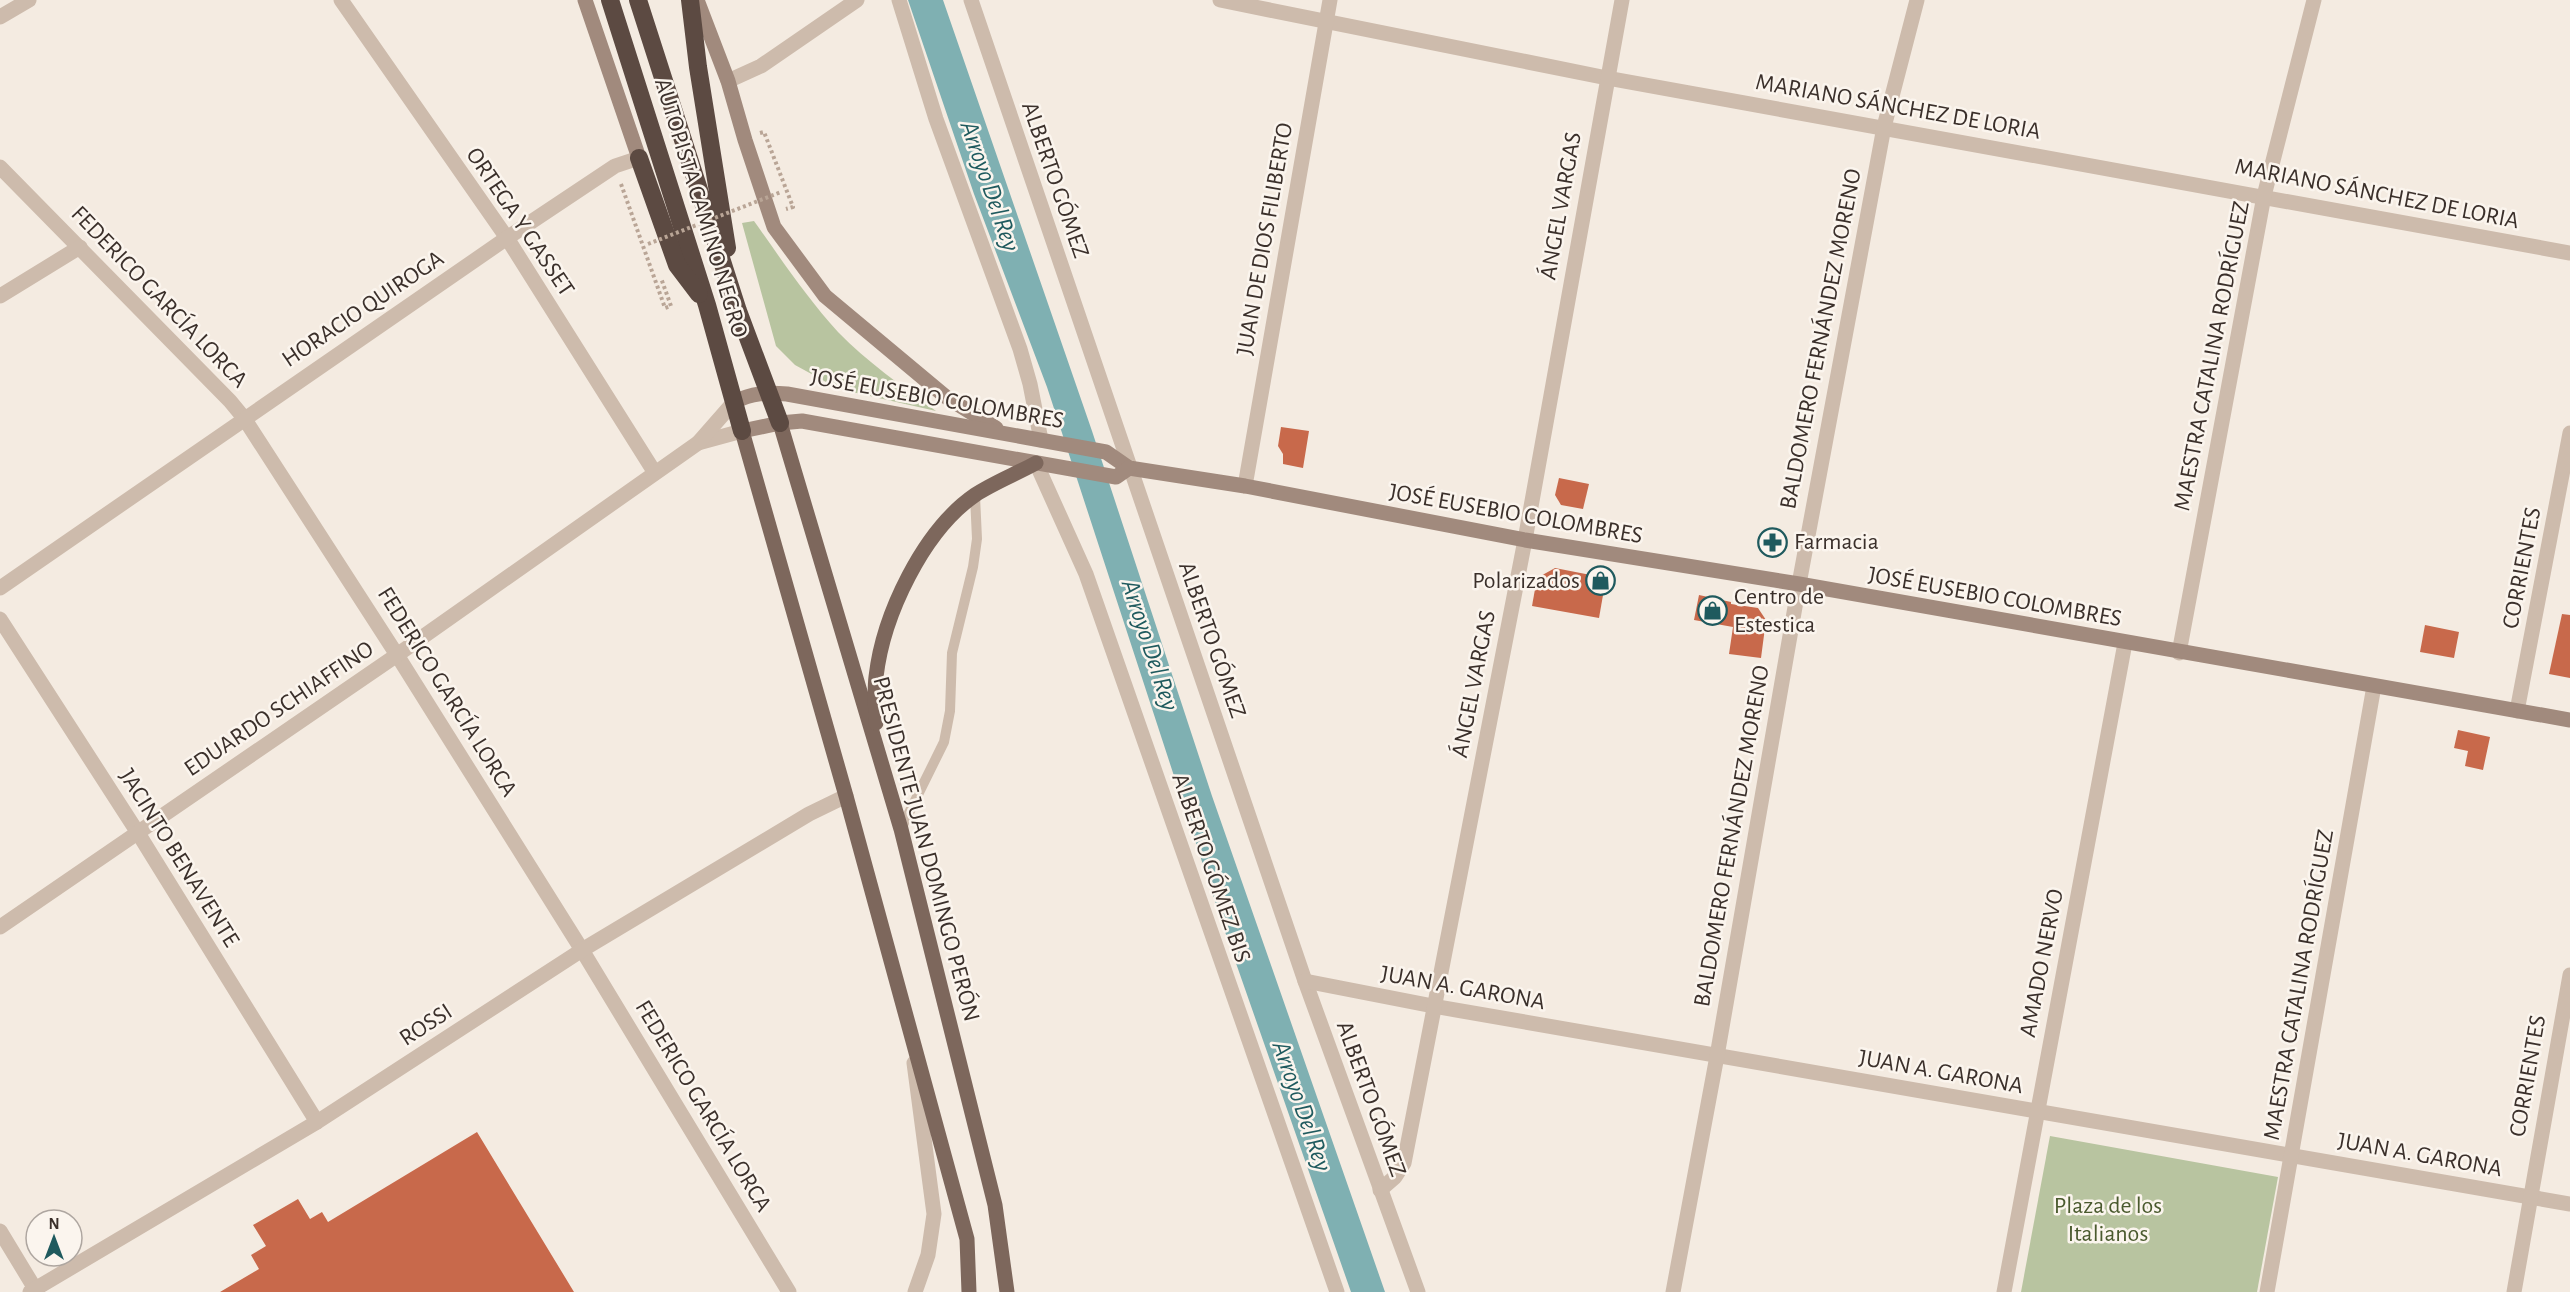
<svg xmlns="http://www.w3.org/2000/svg" width="2570" height="1292" font-family="'Alegreya Sans',sans-serif">
  <rect width="100%" height="100%" fill="#f4ebe1"/>
  <g fill="#b8c4a0">
    <path d="M754,221C781,259 807,298 838,332C867,362 902,386 936,411L839,389L795,365L776,346L742,223Z"/>
    <polygon points="2050,1136 2278,1177 2257,1292 2021,1292"/>
  </g>
  <polygon fill="#7fb0b2" points="908,0 943,0 1092,431 1212,796 1385,1292 1351,1292 1223,926 1047,387 974,194"/>
  <g fill="#c8694b">
    <polygon points="1281,427 1309,431 1303,468 1283,464 1283,454 1278,446"/>
    <polygon points="1559,478 1589,484 1583,509 1561,505 1555,495"/>
    <polygon points="1555,568 1606,578 1599,618 1532,606 1537,578"/>
    <polygon points="1699,595 1731,602 1731,604 1758,608 1766,620 1761,658 1729,654 1733,627 1694,620"/>
    <polygon points="2562,614 2570,615 2570,678 2549,674"/>
    <polygon points="2425,625 2459,632 2454,658 2420,652"/>
    <polygon points="2458,730 2490,737 2483,770 2465,766 2468,751 2454,748"/>
    <polygon points="477,1132 574,1292 220,1292 259,1269 251,1255 266,1246 253,1225 298,1199 310,1219 322,1212 328,1222"/>
  </g>
  <g fill="none" stroke-linecap="round" stroke-linejoin="round">
    <g stroke="#b9a596" stroke-width="4" stroke-dasharray="3 3" stroke-linecap="butt">
      <polyline points="760,133 764,132 793,207 786,209"/>
      <polyline points="621,184 665,308 671,306 661,278"/>
    </g>
    <polyline stroke="#cdbbac" stroke-width="10" points="901,829 944,742 950,711 952,653 973,567 977,539 975,496"/>
    <g stroke="#cdbbac" stroke-width="15">
      <polyline points="341,0 507,238 655,473"/>
      <polyline points="899,0 936,119 1020,349 1030,384 1041,440"/>
      <polyline points="971,0 1305,981 1418,1292"/>
      <polyline points="1220,0 1607,78 2570,253"/>
      <polyline points="0,17 29,0"/>
      <polyline points="728,81 761,66 857,0"/>
      <polyline points="0,167 230,401 244,418 397,655 582,950 789,1292"/>
      <polyline points="0,296 80,247"/>
      <polyline points="698,443 742,431"/>
      <polyline points="1036,463 1086,574 1337,1292"/>
      <polyline points="1245,486 1330,0"/>
      <polyline points="0,588 507,238 615,166 639,158"/>
      <polyline points="0,619 138,833 317,1122"/>
      <polyline points="2179,653 2264,196 2314,0"/>
      <polyline points="2517,711 2570,433"/>
      <polyline points="0,927 397,655 698,443 734,402"/>
      <polyline points="1305,981 1433,1006 2570,1204"/>
      <polyline points="914,1063 934,1214 928,1255 915,1292"/>
      <polyline points="1380,1190 1395,1177 1404,1163 1525,540 1622,0"/>
      <polyline points="0,1231 37,1292"/>
      <polyline points="30,1292 317,1122 582,950 809,814 846,796"/>
      <polyline points="1673,1292 1717,1056 1799,584 1884,127 1917,0"/>
      <polyline points="2004,1292 2125,643"/>
      <polyline points="2267,1292 2374,686"/>
      <polyline points="2514,1292 2570,975"/>
    </g>
    <g stroke="#a18a7d" stroke-width="15">
      <polyline points="585,0 639,158"/>
      <polyline points="697,0 728,81 745,140 774,227 825,296 946,397 996,428"/>
      <path d="M734,402C752,393 767,392 787,394L1106,452L1129,468L1245,486L1525,540L1799,584L2570,720"/>
      <polyline points="742,431 780,423 802,421 1116,477 1129,468"/>
    </g>
    <g stroke="#7d675c" stroke-width="15">
      <polyline points="780,423 901,829 995,1205 1007,1292"/>
      <polyline points="742,431 846,796 967,1239 969,1292"/>
      <path d="M876,723C876,708 874,692 876,677C883,615 923,531 975,495C993,483 1016,474 1036,463"/>
    </g>
    <g stroke="#5c4a42" stroke-width="18">
      <polyline points="610,0 707,305 742,431"/>
      <polyline points="638,0 738,311 780,423"/>
      <polyline points="690,0 698,67 727,248"/>
      <polyline points="639,158 677,265 699,294"/>
    </g>
    <polyline stroke="#b9a596" stroke-width="4" stroke-dasharray="3 3" stroke-linecap="butt" points="648,244 781,192"/>
  </g>
  <defs>
    <symbol id="pharmacy-ring" viewBox="-11 -11 22 22"><circle r="9.5" fill="#fbf5ee" stroke="#1f5a5e" stroke-width="1.5"/><path d="M-2-6h4v4h4v4h-4v4h-4v-4h-4v-4h4Z" fill="#1f5a5e"/></symbol>
    <symbol id="shop-ring" viewBox="-11 -11 22 22"><circle r="9.5" fill="#fbf5ee" stroke="#1f5a5e" stroke-width="1.5"/><path d="M-5-2.5h2.3a2.7 3.5 0 0 1 5.4 0H5L5.5 6h-11ZM-1.5-2.5h3a1.5 2.3 0 0 0-3 0Z" fill="#1f5a5e"/></symbol>
  </defs>
  <g fill-rule="evenodd">
    <use href="#pharmacy-ring" x="1756" y="526" width="33" height="33"/>
    <use href="#shop-ring" x="1584" y="564" width="33" height="33"/>
    <use href="#shop-ring" x="1696" y="594" width="33" height="33"/>
  </g>
  <g text-anchor="middle" dominant-baseline="central" stroke-width="5" stroke-linejoin="round" paint-order="stroke">
    <g font-size="24" fill="#3b302b" stroke="#fbf5ee">
      <text transform="translate(1898 107) rotate(10)">MARIANO SÁNCHEZ DE LORIA</text>
      <text transform="translate(1055 180) rotate(71)">ALBERTO GÓMEZ</text>
      <text transform="translate(2377 194) rotate(11)">MARIANO SÁNCHEZ DE LORIA</text>
      <text transform="translate(1561 206) rotate(-80)">ÁNGEL VARGAS</text>
      <text transform="translate(701 208) rotate(73)">AUTOPISTA CAMINO NEGRO</text>
      <text transform="translate(520 222) rotate(56)">ORTEGA Y GASSET</text>
      <text transform="translate(1265 239) rotate(-80)">JUAN DE DIOS FILIBERTO</text>
      <text transform="translate(159 297) rotate(46)">FEDERICO GARCÍA LORCA</text>
      <text transform="translate(363 309) rotate(-34)">HORACIO QUIROGA</text>
      <text transform="translate(1821 339) rotate(-79)">BALDOMERO FERNÁNDEZ MORENO</text>
      <text transform="translate(2212 356) rotate(-79)">MAESTRA CATALINA RODRÍGUEZ</text>
      <text transform="translate(937 399) rotate(10)">JOSÉ EUSEBIO COLOMBRES</text>
      <text transform="translate(1516 514) rotate(10)">JOSÉ EUSEBIO COLOMBRES</text>
      <text transform="translate(2522 568) rotate(-79)">CORRIENTES</text>
      <text transform="translate(1995 597) rotate(10)">JOSÉ EUSEBIO COLOMBRES</text>
      <text transform="translate(1212 640) rotate(71)">ALBERTO GÓMEZ</text>
      <text transform="translate(1474 684) rotate(-79)">ÁNGEL VARGAS</text>
      <text transform="translate(447 692) rotate(58)">FEDERICO GARCÍA LORCA</text>
      <text transform="translate(279 709) rotate(-34)">EDUARDO SCHIAFFINO</text>
      <text transform="translate(1732 836) rotate(-80)">BALDOMERO FERNÁNDEZ MORENO</text>
      <text transform="translate(926 849) rotate(75)">PRESIDENTE JUAN DOMINGO PERÓN</text>
      <text transform="translate(179 858) rotate(58)">JACINTO BENAVENTE</text>
      <text transform="translate(1211 868) rotate(71)">ALBERTO GÓMEZ BIS</text>
      <text transform="translate(2042 963) rotate(-79)">AMADO NERVO</text>
      <text transform="translate(2299 985) rotate(-80)">MAESTRA CATALINA RODRÍGUEZ</text>
      <text transform="translate(1463 988) rotate(10)">JUAN A. GARONA</text>
      <text transform="translate(426 1025) rotate(-33)">ROSSI</text>
      <text transform="translate(1941 1072) rotate(10)">JUAN A. GARONA</text>
      <text transform="translate(2528 1076) rotate(-80)">CORRIENTES</text>
      <text transform="translate(1371 1099) rotate(70)">ALBERTO GÓMEZ</text>
      <text transform="translate(703 1106) rotate(59)">FEDERICO GARCÍA LORCA</text>
      <text transform="translate(2420 1155) rotate(10)">JUAN A. GARONA</text>
    </g>
    <g font-size="24" fill="#3b302b" stroke="#fbf5ee" text-anchor="start">
      <text x="1794" y="542">Farmacia</text>
      <text x="1580" y="581" text-anchor="end">Polarizados</text>
      <text x="1734" y="597">Centro de<tspan x="1734" dy="28">Estestica</tspan></text>
    </g>
    <g font-size="24" fill="#4a5a2e" stroke="#fbf5ee">
      <text x="2108" y="1206">Plaza de los<tspan x="2108" dy="28">Italianos</tspan></text>
    </g>
    <g font-size="26" font-style="italic" fill="#1f5a5e" stroke="#fbf5ee">
      <text transform="translate(990 186) rotate(71)">Arroyo Del Rey</text>
      <text transform="translate(1150 645) rotate(72)">Arroyo Del Rey</text>
      <text transform="translate(1302 1106) rotate(71)">Arroyo Del Rey</text>
    </g>
  </g>
  <g transform="translate(54 1238)"><circle r="28" fill="#fbf5ee" stroke="#aea6a0" stroke-width="1.5"/>
  <path d="M0-4.5L10 22L0 15L-10 22Z" fill="#1f5a5e"/>
  <text y="-9" font-size="16" font-weight="bold" text-anchor="middle" fill="#3b302b">N</text>
  </g>
</svg>
